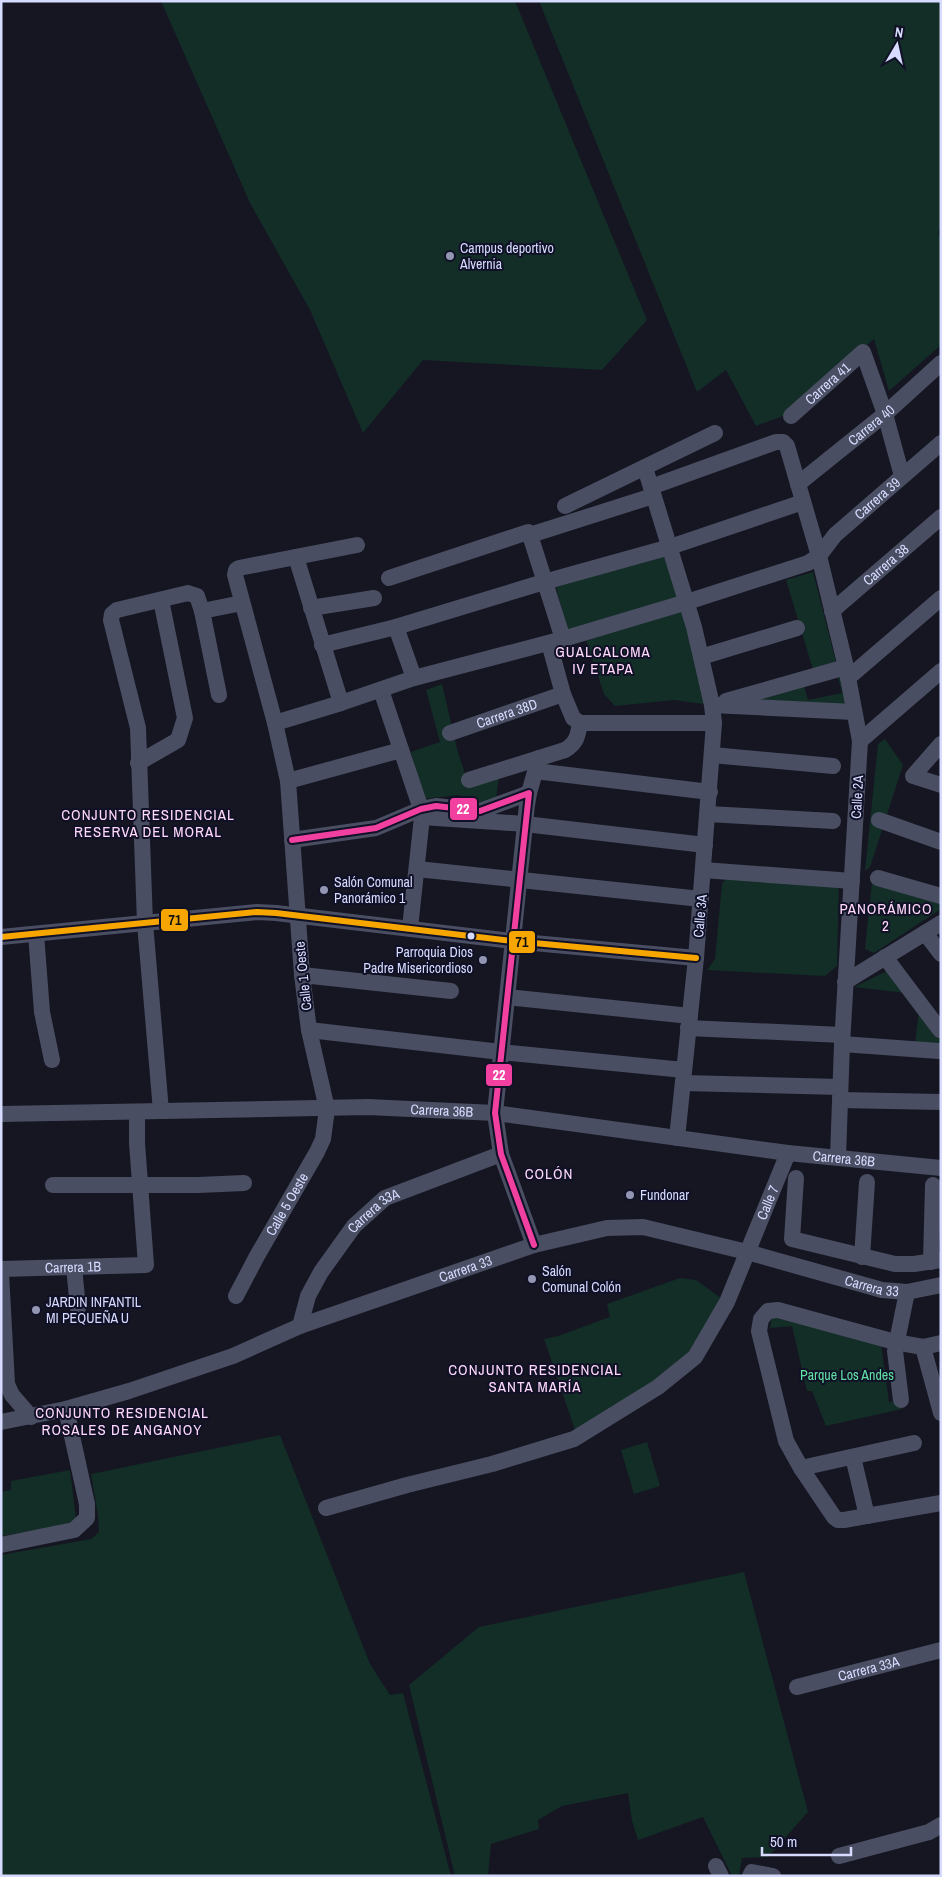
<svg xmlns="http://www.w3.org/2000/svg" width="942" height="1877" font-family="'Archivo Narrow',sans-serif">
  <rect width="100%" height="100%" fill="#151622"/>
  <g fill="#132d27">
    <polygon points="161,1 515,1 647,320 602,370 423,360 363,433 310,310 250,203"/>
    <polygon points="539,1 941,1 941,227 938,232 941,240 941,345 889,391 874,339 786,415 756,426 726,370 697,392"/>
    <polygon points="667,553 681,597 567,630 556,587"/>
    <polygon points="813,572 837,666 814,673 786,580"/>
    <polygon points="685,610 711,705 674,700 615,706 604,694 586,640"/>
    <polygon points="843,669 852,709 732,704 803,683 808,700 842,693 837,673"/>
    <polygon points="442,684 458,753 467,779 499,776 496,800 481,804 459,795 423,799 411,752 440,742 426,690"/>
    <polygon points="885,739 903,765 870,867 865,871 878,744"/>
    <polygon points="729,876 839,881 837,966 825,976 707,970 715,959 722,883"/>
    <polygon points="872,882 941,901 941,909 874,953 865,949"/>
    <polygon points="895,967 914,994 854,987"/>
    <polygon points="920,1002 941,1030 941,1046 915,1044"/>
    <polygon points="680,1278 696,1280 721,1298 714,1317 676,1369 576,1433 544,1339 558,1336 610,1317 607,1304"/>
    <polygon points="772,1317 881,1344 889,1402 899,1400 902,1409 826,1426 812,1391 807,1391 792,1326 770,1328"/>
    <polygon points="280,1435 370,1664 390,1695 403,1693 451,1876 1,1876 1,1555 91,1539 99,1532 98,1516 91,1474"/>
    <polygon points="647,1442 660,1486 634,1494 621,1450"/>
    <polygon points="70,1470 76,1519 70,1524 1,1536 1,1492 11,1490 11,1481"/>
    <polygon points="744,1572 808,1812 768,1857 742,1858 739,1876 732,1876 703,1817 638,1840 632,1821 628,1793 562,1806 538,1820 539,1829 491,1844 488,1876 455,1876 409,1685 479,1627"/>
  </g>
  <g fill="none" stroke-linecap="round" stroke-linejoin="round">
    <g stroke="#4a4e62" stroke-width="16">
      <path id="s1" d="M791,416L863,352L885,414L902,476"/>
      <polyline points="645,468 651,487 776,442 783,442 787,446 819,556 846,667 860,741 842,1044 838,1157"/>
      <path id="s2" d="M798,484L885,414L941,363"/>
      <polyline points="651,487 694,627 712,705 714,723 696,958 677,1138"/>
      <polyline points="565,506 715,433"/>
      <polyline points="530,535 653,496"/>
      <polyline points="296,557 341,703"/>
      <polyline points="389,578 528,532 530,535 563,639"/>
      <polyline points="311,608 374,598"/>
      <polyline points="202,611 219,695"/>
      <path id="s3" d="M832,611L941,517"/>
      <polyline points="396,627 414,678"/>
      <polyline points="549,643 563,694 573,718 580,723"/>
      <polyline points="322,645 396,627 544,582 670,547 803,502"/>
      <polyline points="701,657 797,628"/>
      <polyline points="848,678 941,598"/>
      <polyline points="381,690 421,809 422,817 410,928"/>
      <polyline points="726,701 846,667"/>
      <polyline points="712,705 854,712"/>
      <path id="s4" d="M275,723L341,703L414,678L563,639L687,602L808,563L819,556L835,535L941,443"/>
      <polyline points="580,723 714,723"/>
      <path id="s5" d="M450,733L563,694"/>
      <polyline points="860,741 941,671"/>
      <polyline points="941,744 913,776 941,785"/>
      <polyline points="712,755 833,766"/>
      <polyline points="138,763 178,740 185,718 161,600"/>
      <polyline points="535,771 710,792"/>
      <path d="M469,780L565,750C577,743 578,735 580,723"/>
      <polyline points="288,781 401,750"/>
      <polyline points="708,814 833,821"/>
      <polyline points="422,817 525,824 705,845"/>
      <polyline points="879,820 941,842"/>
      <polyline points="292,840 376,828 421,809 436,806 480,811 529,793"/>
      <polyline points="417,869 701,899"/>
      <polyline points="703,870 852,881"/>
      <polyline points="878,878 941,896"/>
      <polyline points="925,933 941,954"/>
      <polyline points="36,934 42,1012 52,1060"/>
      <polyline points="1,937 257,912 276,913 512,941 696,958"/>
      <polyline points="885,957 940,1030 941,1029"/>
      <polyline points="302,975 451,991"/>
      <polyline points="845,982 941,923"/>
      <polyline points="507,997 690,1016"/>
      <polyline points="688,1028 842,1035"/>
      <polyline points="309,1030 501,1052 684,1070"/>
      <polyline points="842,1044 939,1051"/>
      <polyline points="683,1083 840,1087"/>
      <polyline points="840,1100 941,1102"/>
      <polyline points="161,1111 145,923 138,728 111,620 112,614 117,610 188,593 197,596 202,611 242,603"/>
      <path id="s6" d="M1,1114L368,1107L495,1113L788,1153L941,1168"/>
      <polyline points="796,1178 792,1239 895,1264 914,1264 941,1260"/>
      <polyline points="53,1185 198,1185 244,1183"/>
      <polyline points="534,1245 501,1154 495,1113 527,805 529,793 539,758"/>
      <polyline points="862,1257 867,1182"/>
      <polyline points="931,1262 933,1185"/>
      <polyline points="74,1267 78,1308"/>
      <path id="s7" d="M1,1269L146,1265L137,1143V1112"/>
      <polyline points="1,1273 7,1384 12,1395 31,1417"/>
      <path id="s8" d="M236,1296L257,1256L317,1152L323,1139L327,1109L309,1030L302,975L288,781L275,723L235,575L236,570L239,568L357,545"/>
      <path id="s9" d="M300,1326L308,1296L321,1272L354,1226L385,1198L501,1154"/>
      <polyline points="941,1343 923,1347 895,1342 778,1310 768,1311 761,1319 759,1331 786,1441 801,1468 834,1517 838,1520 844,1520 941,1503"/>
      <polyline points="923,1347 941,1413"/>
      <polyline points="901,1400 895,1351 907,1292"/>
      <path id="s10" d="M1,1422L66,1409L129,1391L233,1356L300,1326L534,1245L607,1228L643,1227L747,1252L882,1290L907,1292L941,1285"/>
      <polyline points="853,1457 867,1516"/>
      <polyline points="801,1468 914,1443"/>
      <path id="s11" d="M326,1508L407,1485L492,1464L574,1439L658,1387L695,1357L727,1302L788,1153"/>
      <polyline points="1,1545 74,1530 87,1518 87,1504 66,1409"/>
      <path id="s12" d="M797,1687L941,1650"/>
      <polyline points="839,1856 929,1832 941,1825"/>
      <polyline points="716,1866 721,1876"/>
      <polyline points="750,1876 752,1872 773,1876"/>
    </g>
    <defs>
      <polyline id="bus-1" points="292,840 376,828 421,809 436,806 480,811 529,793 495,1113 501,1154 534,1245"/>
      <polyline id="bus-2" points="1,937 257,912 276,913 512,941 696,958"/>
    </defs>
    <use href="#bus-1" stroke="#101127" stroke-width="10"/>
    <use href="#bus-2" stroke="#101127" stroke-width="10"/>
    <use href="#bus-1" stroke="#f240a1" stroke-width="6"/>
    <use href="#bus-2" stroke="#f7a600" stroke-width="6"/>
  </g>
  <g fill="#9296b2" stroke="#101127" stroke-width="2">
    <circle cx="450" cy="256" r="5"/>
    <circle cx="324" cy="890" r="5"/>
    <circle cx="483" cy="960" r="5"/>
    <circle cx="630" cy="1195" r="5"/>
    <circle cx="532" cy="1279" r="5"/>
    <circle cx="36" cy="1310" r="5"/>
  </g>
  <circle fill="#d6dbff" stroke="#101127" stroke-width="2" cx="471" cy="936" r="4.5"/>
  <g text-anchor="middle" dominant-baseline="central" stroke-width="4" stroke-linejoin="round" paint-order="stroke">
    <g font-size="14" fill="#d6dbff" stroke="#101127" text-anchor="start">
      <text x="460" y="248">Campus deportivo<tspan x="460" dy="16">Alvernia</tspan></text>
      <text x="334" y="882">Salón Comunal<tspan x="334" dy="16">Panorámico 1</tspan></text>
      <text x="473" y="952" text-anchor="end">Parroquia Dios<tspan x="473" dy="16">Padre Misericordioso</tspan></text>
      <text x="640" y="1195">Fundonar</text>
      <text x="542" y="1271">Salón<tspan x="542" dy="16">Comunal Colón</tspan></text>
      <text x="46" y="1302">JARDIN INFANTIL<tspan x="46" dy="16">MI PEQUEÑA U</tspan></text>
    </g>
    <g font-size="14" fill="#d6dbff" stroke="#101127">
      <text stroke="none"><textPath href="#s1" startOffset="49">Carrera 41</textPath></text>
      <text stroke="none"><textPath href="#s2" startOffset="94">Carrera 40</textPath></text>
      <text stroke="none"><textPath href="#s4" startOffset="652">Carrera 39</textPath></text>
      <text stroke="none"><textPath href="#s3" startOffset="71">Carrera 38</textPath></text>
      <text stroke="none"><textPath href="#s5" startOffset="60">Carrera 38D</textPath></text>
      <text transform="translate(857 797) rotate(-87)">Calle 2A</text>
      <text transform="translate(700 916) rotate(-85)">Calle 3A</text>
      <text transform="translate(303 976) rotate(-96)">Calle 1 Oeste</text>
      <text stroke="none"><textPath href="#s6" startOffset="441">Carrera 36B</textPath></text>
      <text stroke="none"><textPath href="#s6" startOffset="846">Carrera 36B</textPath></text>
      <text stroke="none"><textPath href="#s11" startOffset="575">Calle 7</textPath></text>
      <text stroke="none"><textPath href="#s8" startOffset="105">Calle 5 Oeste</textPath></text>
      <text stroke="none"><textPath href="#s9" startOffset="140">Carrera 33A</textPath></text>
      <text stroke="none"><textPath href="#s7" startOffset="72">Carrera 1B</textPath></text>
      <text stroke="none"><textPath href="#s10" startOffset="490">Carrera 33</textPath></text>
      <text stroke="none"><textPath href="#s10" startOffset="910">Carrera 33</textPath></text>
      <text stroke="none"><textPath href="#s12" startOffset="74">Carrera 33A</textPath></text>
    </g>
    <g font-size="14" fill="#62dfa2" stroke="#101127">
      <text x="847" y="1375">Parque Los Andes</text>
    </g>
    <g font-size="15" letter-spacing="1" fill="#ffd8fa" stroke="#101127">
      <text x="603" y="651">GUALCALOMA<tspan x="603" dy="17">IV ETAPA</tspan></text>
      <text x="148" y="814">CONJUNTO RESIDENCIAL<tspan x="148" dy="17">RESERVA DEL MORAL</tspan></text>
      <text x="886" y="908">PANORÁMICO<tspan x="886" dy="17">2</tspan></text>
      <text x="549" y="1173">COLÓN</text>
      <text x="535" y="1369">CONJUNTO RESIDENCIAL<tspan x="535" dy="17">SANTA MARÍA</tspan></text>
      <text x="122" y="1412">CONJUNTO RESIDENCIAL<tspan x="122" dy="17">ROSALES DE ANGANOY</tspan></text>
    </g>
  </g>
  <g stroke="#101127" stroke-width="2">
    <rect x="449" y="797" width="29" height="24" rx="5" fill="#f240a1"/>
    <rect x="160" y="908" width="29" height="24" rx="5" fill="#f7a600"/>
    <rect x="508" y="930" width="28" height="24" rx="5" fill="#f7a600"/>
    <rect x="485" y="1063" width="28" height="24" rx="5" fill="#f240a1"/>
  </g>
  <g font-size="14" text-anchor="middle" font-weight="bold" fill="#fff">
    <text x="463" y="814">22</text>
    <text x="499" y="1080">22</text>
  </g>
  <g font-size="14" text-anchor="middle" font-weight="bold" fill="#111">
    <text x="175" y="925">71</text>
    <text x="522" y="947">71</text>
  </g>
  <rect width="942" height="1877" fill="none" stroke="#d6dbff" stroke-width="5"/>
  <g transform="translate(897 45) rotate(9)" stroke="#101127" stroke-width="4" paint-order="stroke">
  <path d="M0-4L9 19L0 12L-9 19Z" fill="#d6dbff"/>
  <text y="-8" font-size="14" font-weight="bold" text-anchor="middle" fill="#d6dbff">N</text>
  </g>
  <path d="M762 1847v8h89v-8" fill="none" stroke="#d6dbff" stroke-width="2.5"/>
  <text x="770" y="1847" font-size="15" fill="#d6dbff" stroke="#101127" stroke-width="4" paint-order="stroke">50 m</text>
</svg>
